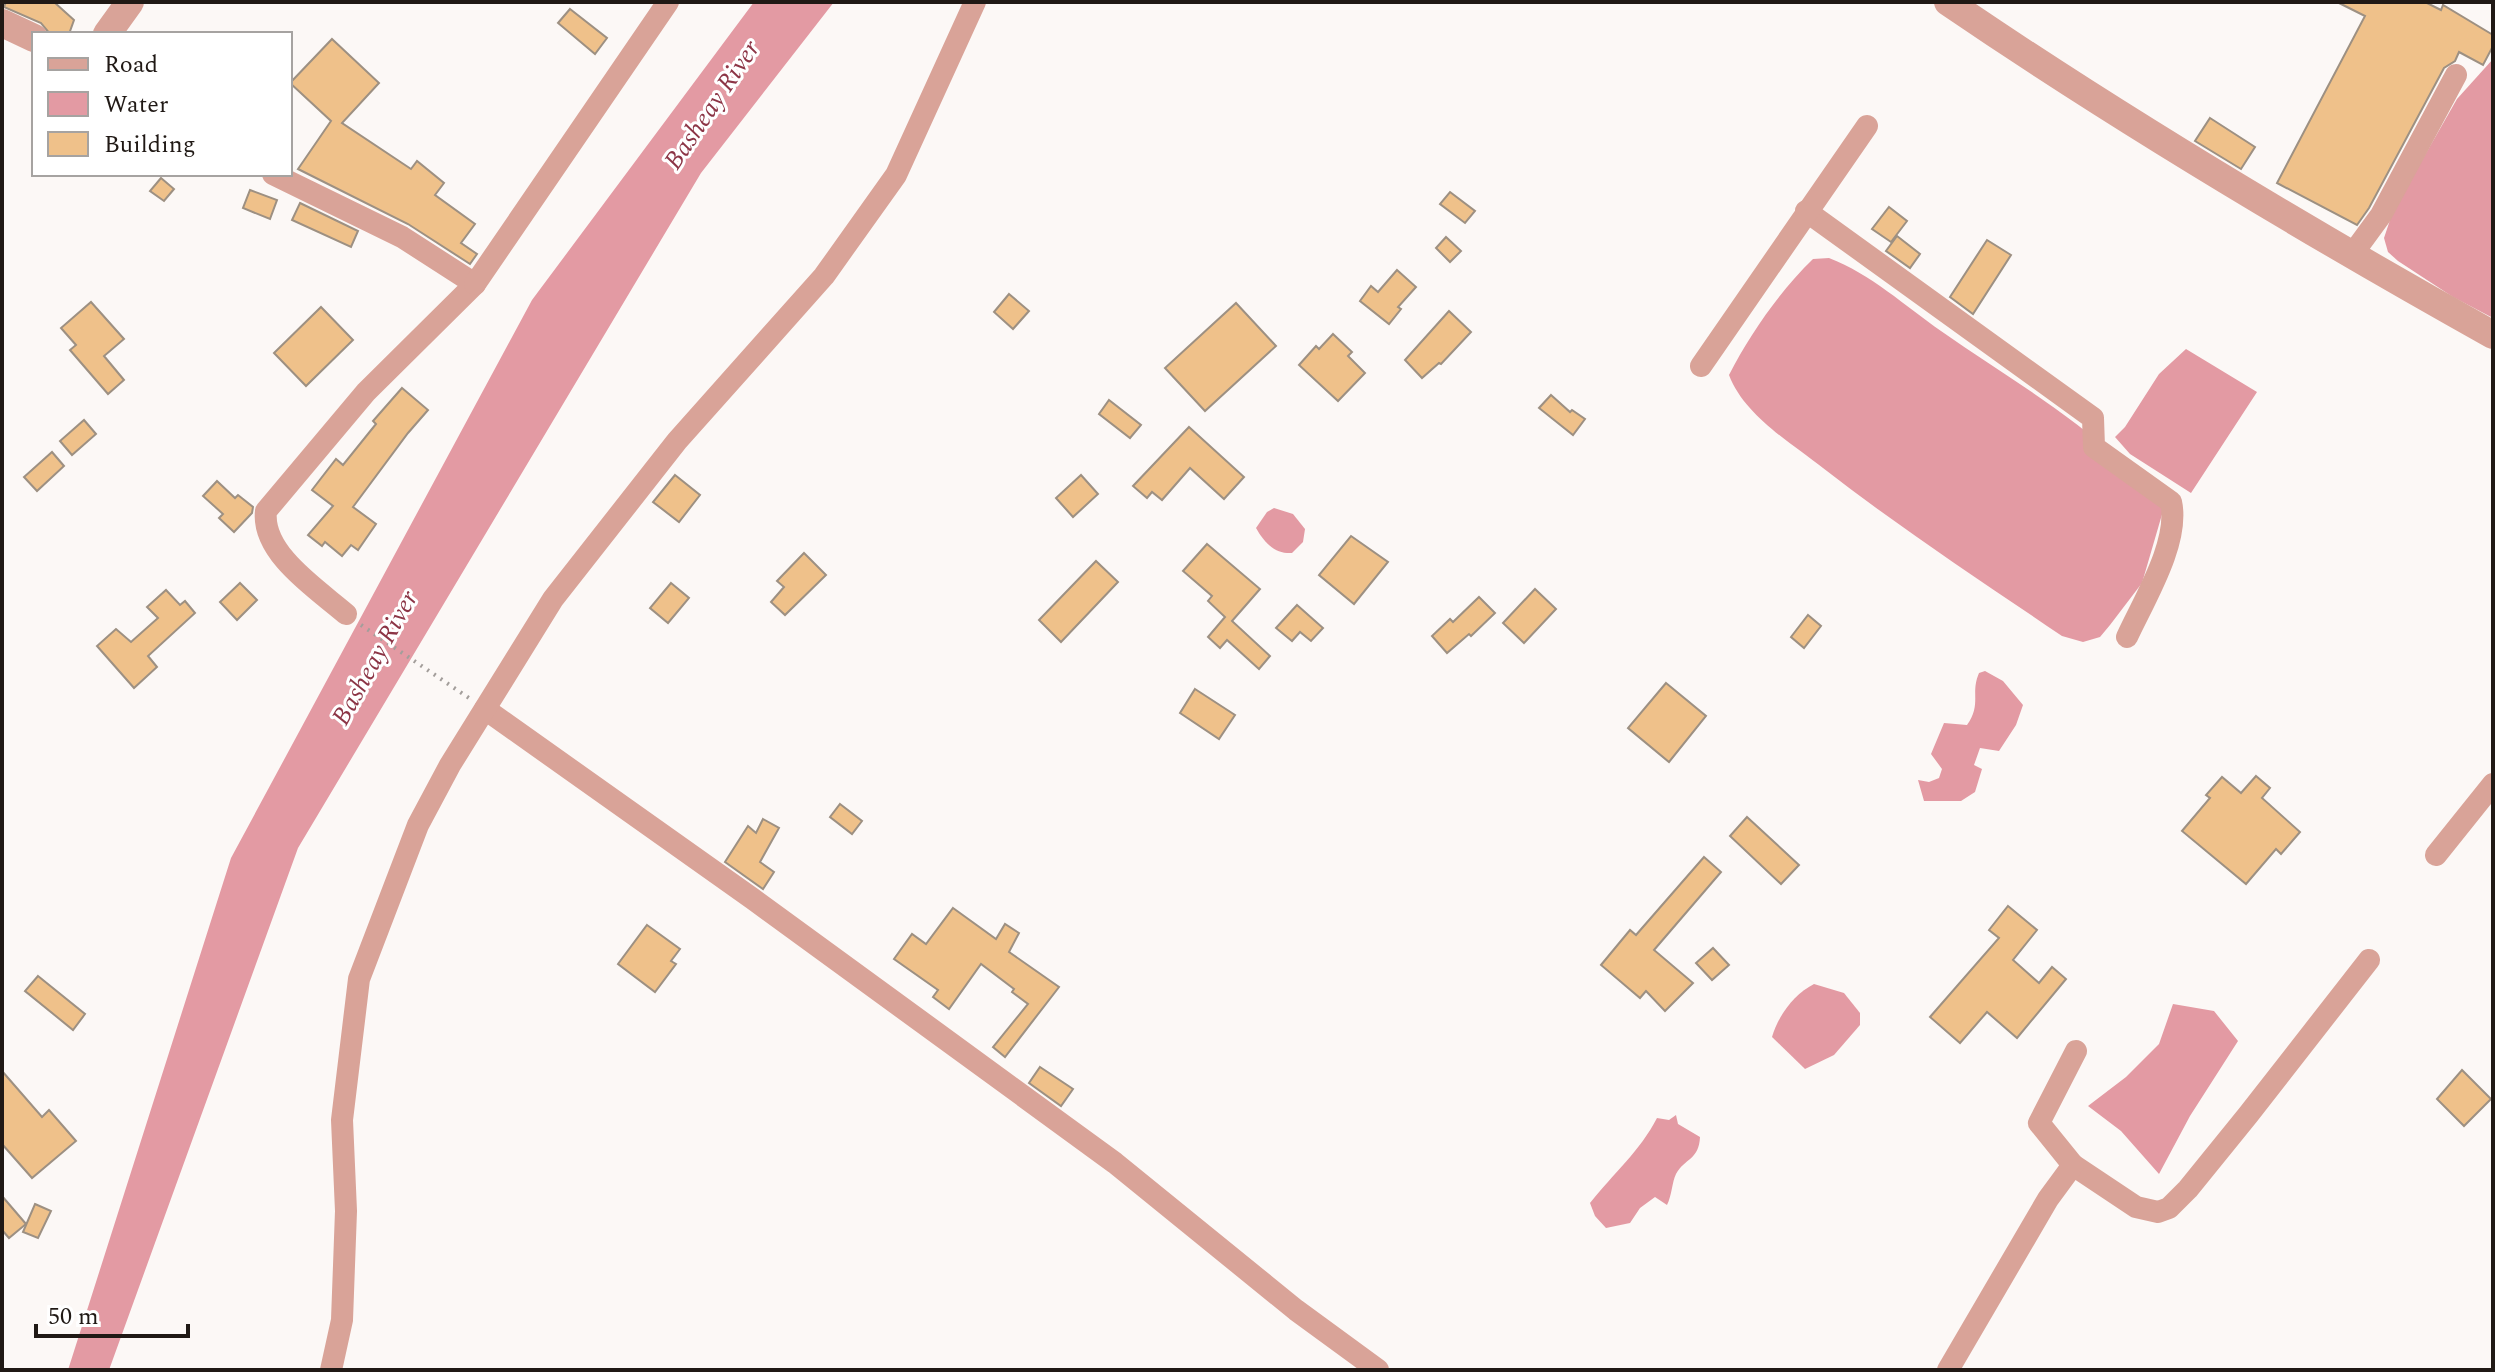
<svg xmlns="http://www.w3.org/2000/svg" width="2495" height="1372" font-family="Spectral,serif">
  <rect width="100%" height="100%" fill="#fcf8f6"/>
  <g fill="#e39aa3">
    <polygon points="754,2 834,2 701,173 298,848 109,1370 68,1370 231,858 532,300"/>
    <polygon points="2493,59 2493,318 2453,297 2398,261 2388,252 2384,238 2393,211 2457,99"/>
    <path d="M1829,258C1871,274 1905,306 1941,331C2002,374 2066,410 2120,461C2138,477 2153,490 2163,511L2142,583L2110,625L2100,637L2083,642L2062,636C1981,581 1900,528 1823,468C1791,443 1744,415 1729,375C1750,334 1780,291 1813,259Z"/>
    <polygon points="2186,349 2257,392 2191,493 2130,454 2115,437 2125,427 2159,374"/>
    <path d="M1274,508L1293,514L1305,529L1303,542L1292,553C1274,554 1264,542 1256,528L1267,512Z"/>
    <path d="M1985,671L2003,681L2023,705L2016,725L1999,751L1980,748L1974,765L1982,769L1975,792L1961,801H1924L1918,780L1929,782L1939,778L1942,769L1931,754L1944,723L1967,725C1982,703 1970,694 1979,673Z"/>
    <path d="M1814,984L1844,993L1860,1013V1025L1834,1055L1805,1069L1772,1037C1778,1016 1794,994 1814,984Z"/>
    <polygon points="2173,1004 2214,1011 2238,1041 2190,1116 2159,1174 2121,1131 2088,1106 2126,1077 2159,1044"/>
    <path d="M1676,1115L1678,1124L1700,1137C1699,1160 1685,1158 1676,1174C1672,1182 1672,1195 1667,1205L1655,1197L1640,1208L1630,1223L1606,1228L1595,1216L1590,1203C1613,1174 1640,1151 1657,1118L1669,1120Z"/>
  </g>
  <g fill="#efc18a" stroke="#9d9082" stroke-width="2">
    <polygon points="6,2 54,2 74,20 69,34 50,34 41,23 4,7"/>
    <polygon points="2337,2 2425,2 2441,10 2443,5 2493,35 2493,46 2483,65 2459,52 2455,61 2444,68 2369,208 2357,225 2277,183 2365,16"/>
    <polygon points="570,9 607,38 595,54 558,23"/>
    <polygon points="332,39 379,83 342,123 411,169 417,161 444,183 435,195 475,224 461,243 477,254 470,264 408,224 298,169 331,121 290,83"/>
    <polygon points="2210,118 2255,147 2241,169 2195,141"/>
    <polygon points="161,178 174,189 164,201 150,191"/>
    <polygon points="250,190 277,200 270,219 243,208"/>
    <polygon points="1450,192 1475,211 1465,223 1440,204"/>
    <polygon points="300,203 358,231 351,247 292,220"/>
    <polygon points="1889,207 1907,221 1891,242 1872,229"/>
    <polygon points="1897,236 1920,254 1910,268 1886,251"/>
    <polygon points="1446,237 1461,251 1450,262 1436,248"/>
    <polygon points="1987,240 2011,255 1973,314 1950,297"/>
    <polygon points="1397,270 1416,287 1398,307 1401,309 1389,324 1360,301 1371,286 1378,292"/>
    <polygon points="1009,294 1029,311 1013,329 994,312"/>
    <polygon points="91,302 124,339 104,356 124,380 108,394 70,350 76,345 61,328"/>
    <polygon points="1236,303 1276,346 1205,411 1165,368"/>
    <polygon points="321,307 353,340 306,386 274,353"/>
    <polygon points="1449,311 1471,332 1441,364 1439,363 1422,378 1405,360"/>
    <polygon points="1333,334 1352,352 1348,356 1365,373 1338,401 1299,365 1316,346 1319,349"/>
    <polygon points="402,388 428,410 408,433 353,507 376,524 358,550 351,545 342,556 325,542 322,546 308,535 333,506 312,490 336,459 343,465 376,424 373,421"/>
    <polygon points="1551,395 1570,412 1572,410 1585,419 1573,435 1539,408"/>
    <polygon points="1109,400 1141,425 1130,438 1099,414"/>
    <polygon points="84,420 96,434 72,455 60,441"/>
    <polygon points="1189,427 1244,477 1224,499 1190,468 1162,500 1152,492 1147,498 1133,486"/>
    <polygon points="52,452 64,466 37,491 24,477"/>
    <polygon points="675,475 700,495 679,522 653,502"/>
    <polygon points="1081,475 1098,494 1073,517 1056,498"/>
    <polygon points="217,481 235,498 238,495 253,507 252,513 234,532 219,518 223,514 203,496"/>
    <polygon points="1351,536 1388,562 1354,604 1319,575"/>
    <polygon points="1207,544 1260,589 1232,621 1270,656 1259,669 1227,640 1220,648 1208,637 1225,617 1208,601 1212,596 1183,571"/>
    <polygon points="804,553 826,575 785,615 771,602 784,587 777,581"/>
    <polygon points="1096,561 1118,582 1061,642 1039,620"/>
    <polygon points="240,583 257,600 237,620 220,602"/>
    <polygon points="671,583 689,598 668,623 650,608"/>
    <polygon points="1535,589 1556,609 1524,643 1503,623"/>
    <polygon points="166,590 180,605 185,601 195,613 148,656 157,667 134,688 97,646 116,629 131,642 158,618 147,607"/>
    <polygon points="1479,597 1495,613 1471,636 1469,634 1447,653 1432,636 1450,619 1453,622"/>
    <polygon points="1297,605 1323,628 1311,641 1300,632 1292,641 1276,628"/>
    <polygon points="1808,615 1821,626 1804,648 1791,637"/>
    <polygon points="1666,683 1706,716 1669,762 1628,728"/>
    <polygon points="1195,689 1235,715 1219,739 1180,713"/>
    <polygon points="2256,776 2270,788 2262,798 2300,832 2281,854 2276,849 2246,884 2182,831 2210,798 2206,795 2222,777 2241,793"/>
    <polygon points="840,804 862,821 852,834 830,817"/>
    <polygon points="1747,817 1799,865 1781,884 1730,836"/>
    <polygon points="763,819 779,828 760,862 774,872 763,889 725,862 748,826 756,833"/>
    <polygon points="1704,857 1721,872 1654,950 1693,983 1665,1011 1646,991 1640,998 1601,965 1630,930 1636,935"/>
    <polygon points="2008,906 2037,930 2013,960 2039,983 2052,967 2066,979 2017,1038 1987,1012 1960,1043 1930,1017 1999,938 1989,930"/>
    <polygon points="953,908 996,939 1005,924 1019,933 1009,952 1059,987 1005,1057 993,1047 1028,1004 1012,992 1014,989 981,964 949,1009 933,997 938,990 894,959 912,934 926,944"/>
    <polygon points="647,925 680,949 671,961 676,964 655,992 618,964"/>
    <polygon points="1713,948 1729,965 1712,980 1696,963"/>
    <polygon points="38,976 85,1014 73,1030 25,991"/>
    <polygon points="1040,1067 1073,1089 1061,1106 1029,1083"/>
    <polygon points="2462,1070 2491,1099 2464,1126 2437,1099"/>
    <polygon points="2,1071 42,1117 49,1110 76,1141 32,1178 2,1144"/>
    <polygon points="2,1196 26,1224 9,1238 2,1230"/>
    <polygon points="35,1204 51,1211 38,1238 23,1232"/>
  </g>
  <g fill="none" stroke-linecap="round" stroke-linejoin="round">
    <polyline stroke="#a39e9b" stroke-width="4" stroke-dasharray="2 6" stroke-linecap="butt" points="361,625 469,698"/>
    <g stroke="#d9a398" stroke-width="22">
      <path d="M273,174L402,237L475,284L366,392L266,511C261,553 317,589 346,614"/>
      <path d="M1806,211L2093,418L2094,447L2171,502C2180,542 2144,600 2127,637"/>
      <polyline points="2351,256 2381,215 2456,75"/>
      <polyline points="475,284 668,2"/>
      <polyline points="1701,366 1867,126"/>
      <polyline points="485,709 753,899 1115,1163 1296,1310 1378,1370"/>
      <polyline points="2436,855 2493,784"/>
      <polyline points="2073,1165 2136,1207 2158,1212 2169,1208 2188,1189 2248,1115 2369,960"/>
      <polyline points="331,1370 342,1320 346,1211 342,1120 359,979 418,825 450,765 553,599 677,441 824,276 896,175 975,2"/>
      <polyline points="1948,1370 2048,1199 2073,1165 2039,1123 2076,1051"/>
    </g>
    <g stroke="#d9a398" stroke-width="28">
      <path d="M1948,2C2124,122 2307,231 2493,335"/>
      <polyline points="2,23 34,38"/>
      <polyline points="107,34 130,2"/>
    </g>
  </g>
  <g text-anchor="middle" dominant-baseline="central" stroke-width="6" stroke-linejoin="round" paint-order="stroke">
    <g font-size="26" font-style="italic" fill="#8c3546" stroke="#fff">
      <text transform="translate(712 105) rotate(-56)">Basheay River</text>
      <text transform="translate(375 658) rotate(-61)">Basheay River</text>
    </g>
  </g>
  <rect width="2495" height="1372" fill="none" stroke="#201915" stroke-width="8"/>
  <rect x="32" y="32" width="260" height="144" fill="#ffffff" stroke="#a6a3a1" stroke-width="2"/>
  <rect x="48" y="58" width="40" height="12" fill="#d9a398" stroke="#a6a3a1" stroke-width="2"/>
  <text x="104" y="72" font-size="24" fill="#201915">Road</text>
  <rect x="48" y="92" width="40" height="24" fill="#e39aa3" stroke="#a6a3a1" stroke-width="2"/>
  <text x="104" y="112" font-size="24" fill="#201915">Water</text>
  <rect x="48" y="132" width="40" height="24" fill="#efc18a" stroke="#a6a3a1" stroke-width="2"/>
  <text x="104" y="152" font-size="24" fill="#201915">Building</text>
  <path d="M36 1324v12h152v-12" fill="none" stroke="#201915" stroke-width="4"/>
  <text x="48" y="1324" font-size="24" fill="#201915" stroke="#ffffff" stroke-width="6" paint-order="stroke">50 m</text>
</svg>
